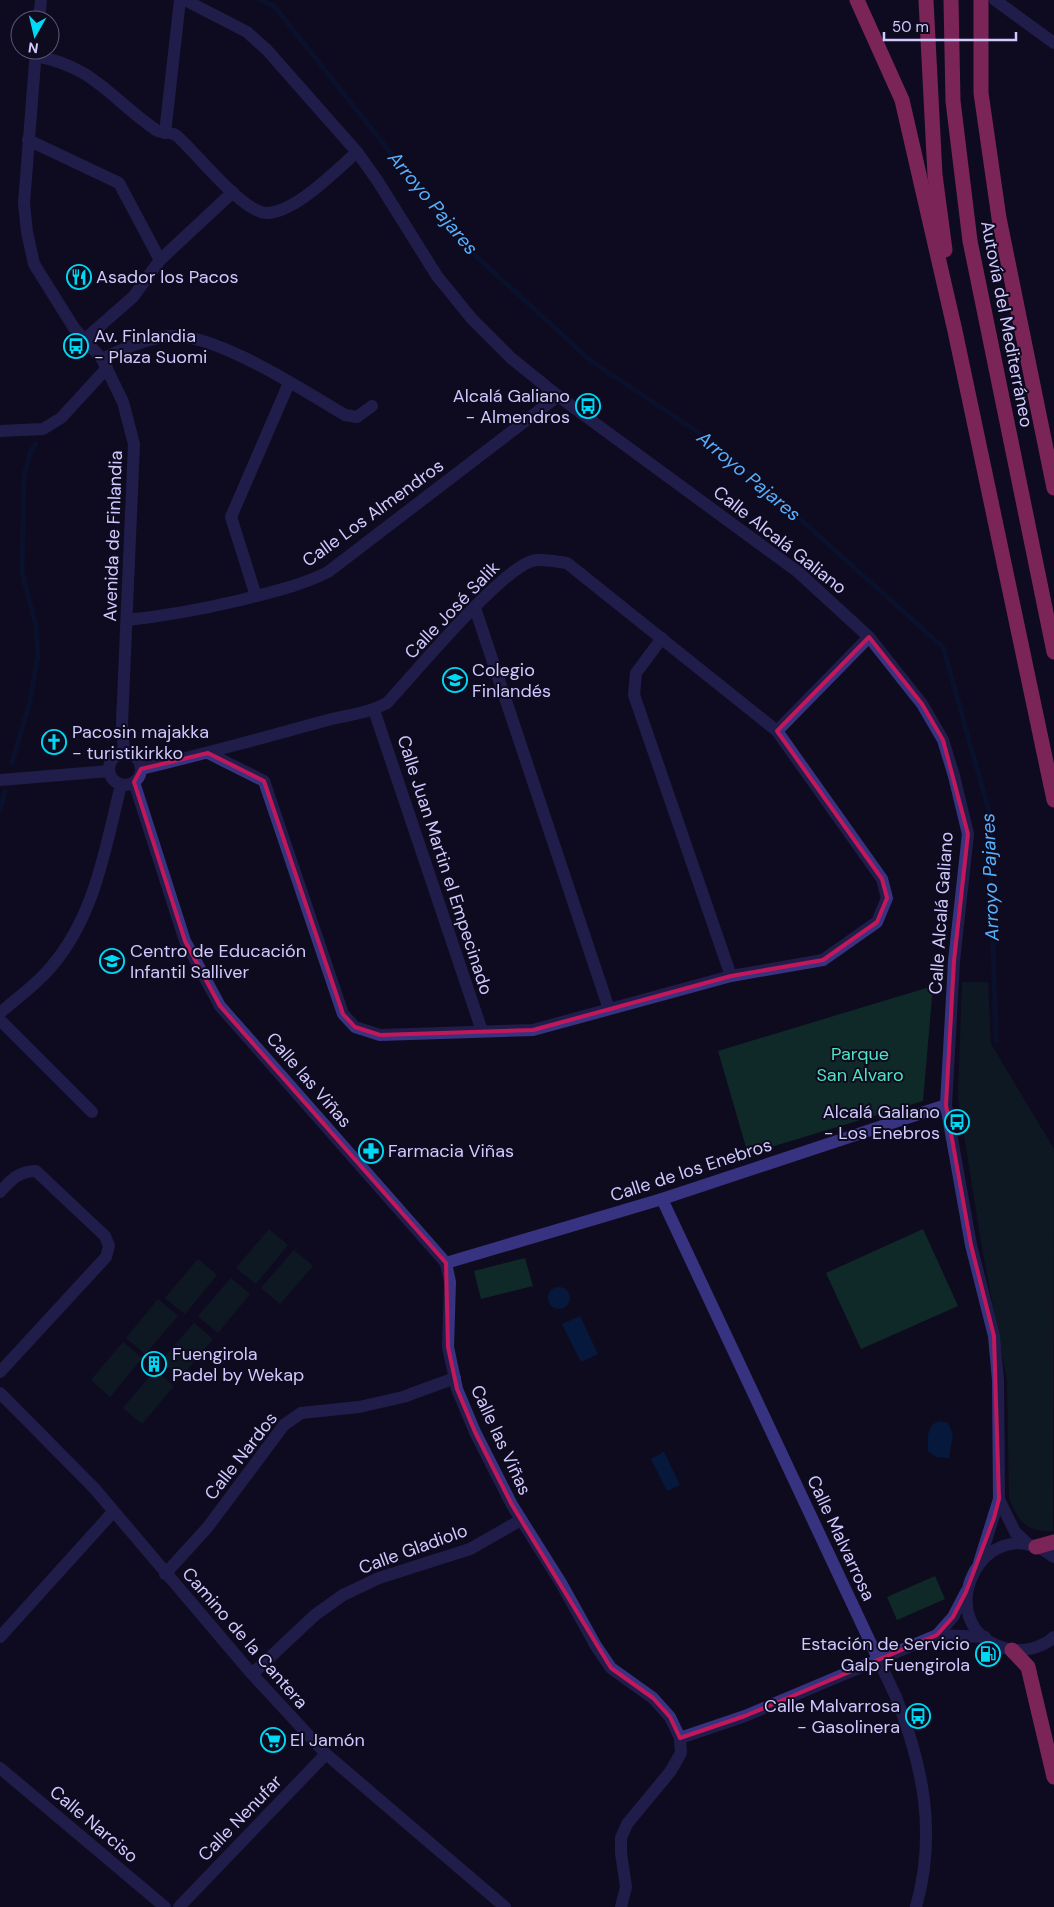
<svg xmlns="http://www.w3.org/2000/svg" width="1054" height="1907" font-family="'DM Sans',sans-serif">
  <rect width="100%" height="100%" fill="#0f0b1f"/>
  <g fill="#0e2928">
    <path d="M962,982H988L991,1044L1054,1149L1053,1531C1025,1532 1018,1521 1009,1497L1007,1380L981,1242L958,1097Z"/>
    <polygon points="933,986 923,1101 748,1154 718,1051"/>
    <polygon points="269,1229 288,1245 256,1284 236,1268"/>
    <polygon points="923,1229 958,1306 861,1349 826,1273"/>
    <polygon points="294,1250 313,1266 280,1304 261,1288"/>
    <polygon points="525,1258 533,1286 481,1299 474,1271"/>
    <polygon points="198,1259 217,1275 185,1314 165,1298"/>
    <polygon points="231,1278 250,1294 218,1333 198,1316"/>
    <polygon points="158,1299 178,1316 145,1354 126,1338"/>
    <polygon points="194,1323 213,1339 181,1377 161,1361"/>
    <polygon points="123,1342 142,1358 110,1397 91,1380"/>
    <polygon points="155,1370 174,1386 142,1424 123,1408"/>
    <polygon points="935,1576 945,1599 897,1620 887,1597"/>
  </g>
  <g fill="#06193c">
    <circle cx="559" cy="1298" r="11"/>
    <polygon points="580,1316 598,1354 581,1362 562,1324"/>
    <path d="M939,1421L948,1423L953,1434L949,1458L936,1457L928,1451C928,1438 926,1426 939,1421Z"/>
    <polygon points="664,1452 680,1485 667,1491 651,1459"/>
  </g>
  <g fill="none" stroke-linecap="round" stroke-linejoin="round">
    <g stroke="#06193c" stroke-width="5">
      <polyline points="260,0 274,6 464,245 591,361 716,444 943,647 989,811 996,1041"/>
      <polyline points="12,763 30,701 38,655 36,626 22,572 24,476 31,450 36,444"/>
      <polyline points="0,809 5,791"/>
    </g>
    <g stroke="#373380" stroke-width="12">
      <polyline points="185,0 247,32 267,50 357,152 377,180 437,276 472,319 511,358 558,396 798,572 869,637 922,704 943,740 954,776 968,834 954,961 946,1105 971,1245 994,1336 998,1380 999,1499 979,1563"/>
      <polyline points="995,0 1054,43"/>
      <polyline points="39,20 41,0"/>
      <polyline points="36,50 24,203 27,232 34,264 74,328 102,359 123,402 134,444 122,723 124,753"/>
      <path d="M35,56C94,66 111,99 156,130C162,134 171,131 177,136C197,153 243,214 268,213C298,210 334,172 357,152"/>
      <polyline points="165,133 180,0"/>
      <polyline points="28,140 119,183 160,260"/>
      <polyline points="85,339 133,297 160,260 233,192"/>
      <path d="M102,359C123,349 147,338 171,336C216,333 304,391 345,415L357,417L372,406"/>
      <polyline points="0,431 43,429 61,418 107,368"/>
      <polyline points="256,596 231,517 289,383"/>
      <polyline points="475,608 609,1009"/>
      <path d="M127,620C166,616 203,609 241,600C271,592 300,586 328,572L558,396"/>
      <polyline points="662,638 636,673 634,695 731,976"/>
      <polyline points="374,710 482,1031"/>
      <polyline points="777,731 869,637"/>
      <circle cx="125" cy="769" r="16"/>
      <path d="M141,769C203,754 263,738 324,721C345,715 367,714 387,703C415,673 499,571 532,561C541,558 557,562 567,563L777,731L882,879L887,898L877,922L823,960L731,976L533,1030L380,1035L355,1027L343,1014L264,781L208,753"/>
      <polyline points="0,780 109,771"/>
      <polyline points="134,782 185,941 220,1006 446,1263 450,1282 448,1347 457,1389 475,1432 512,1505 561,1583 596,1646 611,1668 653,1698 670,1717 680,1738 681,1753 670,1772 627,1824 621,1838 621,1853 626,1887 621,1907"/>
      <path d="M0,1013C17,998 37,984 51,967C95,916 105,849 121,785"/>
      <polyline points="0,1020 92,1112"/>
      <path d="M0,1192C11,1180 19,1171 36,1171L105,1236L109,1246L106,1257L0,1372"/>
      <path d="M662,1199L896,1697C923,1766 937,1833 916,1907"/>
      <polyline points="446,1263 662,1199 946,1105"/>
      <polyline points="0,1393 94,1488 252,1674 326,1754 505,1907"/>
      <polyline points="999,1499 1015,1532 1029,1545"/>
      <path d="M1054,1557C983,1502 924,1629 1008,1649C1024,1652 1042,1648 1054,1637"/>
      <polyline points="165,1574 207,1528 284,1425 301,1413 359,1407 403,1397 455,1378"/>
      <polyline points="937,1635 953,1617 966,1592"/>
      <polyline points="0,1637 113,1512"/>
      <polyline points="252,1674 315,1615 343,1595 379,1578 470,1549 521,1520"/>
      <polyline points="680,1738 745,1716 937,1635 985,1637"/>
      <polyline points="0,1768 165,1907"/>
      <polyline points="179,1907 326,1754"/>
    </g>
    <g stroke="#ff449c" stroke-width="15">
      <polyline points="857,0 902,100 955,331 1054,800"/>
      <polyline points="926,0 935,175 945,250"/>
      <polyline points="951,0 953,101 970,241 1054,652"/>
      <polyline points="981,0 981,93 999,218 1054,488"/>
      <polyline points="1036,1547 1054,1542"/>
      <polyline points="1012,1650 1028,1667 1054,1777"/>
    </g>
  </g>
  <path d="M0 0H1054V1907H0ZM869,637L922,704L943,740L968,834L954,961L946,1105L971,1245L994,1336L999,1499L994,1518L966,1592L953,1617L937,1635L745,1716L680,1738L670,1717L653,1698L611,1668L512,1505L475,1432L457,1389L448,1347L446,1263L220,1006L185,941L134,782L141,769L208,753L264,781L343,1014L355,1027L380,1035L533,1030L731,976L823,960L877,922L887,898L882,879L777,731Z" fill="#0f0b1f" fill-opacity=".55" fill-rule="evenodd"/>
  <path fill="none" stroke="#c2185b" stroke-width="4" stroke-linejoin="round" d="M869,637L922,704L943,740L968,834L954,961L946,1105L971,1245L994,1336L999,1499L994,1518L966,1592L953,1617L937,1635L745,1716L680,1738L670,1717L653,1698L611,1668L512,1505L475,1432L457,1389L448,1347L446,1263L220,1006L185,941L134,782L141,769L208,753L264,781L343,1014L355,1027L380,1035L533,1030L731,976L823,960L877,922L887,898L882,879L777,731Z"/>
  <defs>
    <symbol id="restaurant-ring" viewBox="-11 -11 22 22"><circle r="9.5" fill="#0f0b1f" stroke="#00d9f4" stroke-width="1.5"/><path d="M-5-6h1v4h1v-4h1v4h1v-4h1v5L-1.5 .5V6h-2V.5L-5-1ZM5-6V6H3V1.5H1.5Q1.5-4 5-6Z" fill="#00d9f4"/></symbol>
    <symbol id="bus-ring" viewBox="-11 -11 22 22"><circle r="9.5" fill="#0f0b1f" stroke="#00d9f4" stroke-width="1.5"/><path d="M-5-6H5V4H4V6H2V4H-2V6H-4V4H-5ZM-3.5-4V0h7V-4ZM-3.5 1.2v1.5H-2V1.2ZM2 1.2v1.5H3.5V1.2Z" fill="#00d9f4"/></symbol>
    <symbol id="school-ring" viewBox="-11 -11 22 22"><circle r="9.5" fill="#0f0b1f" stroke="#00d9f4" stroke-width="1.5"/><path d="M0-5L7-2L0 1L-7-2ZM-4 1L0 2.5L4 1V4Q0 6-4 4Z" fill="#00d9f4"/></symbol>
    <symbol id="church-ring" viewBox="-11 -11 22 22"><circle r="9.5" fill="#0f0b1f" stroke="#00d9f4" stroke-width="1.5"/><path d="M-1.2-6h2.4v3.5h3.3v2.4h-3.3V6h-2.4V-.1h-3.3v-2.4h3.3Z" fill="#00d9f4"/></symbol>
    <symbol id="pharmacy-ring" viewBox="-11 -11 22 22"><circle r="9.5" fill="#0f0b1f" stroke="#00d9f4" stroke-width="1.5"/><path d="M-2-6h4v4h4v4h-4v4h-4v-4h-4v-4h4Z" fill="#00d9f4"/></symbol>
    <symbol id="building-ring" viewBox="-11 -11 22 22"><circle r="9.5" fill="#0f0b1f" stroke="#00d9f4" stroke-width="1.5"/><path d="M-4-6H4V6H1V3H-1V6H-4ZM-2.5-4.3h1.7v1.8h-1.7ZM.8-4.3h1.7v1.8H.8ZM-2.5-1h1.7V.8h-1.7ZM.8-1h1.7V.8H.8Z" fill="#00d9f4"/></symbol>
    <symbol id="fuel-ring" viewBox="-11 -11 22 22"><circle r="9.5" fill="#0f0b1f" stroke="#00d9f4" stroke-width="1.5"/><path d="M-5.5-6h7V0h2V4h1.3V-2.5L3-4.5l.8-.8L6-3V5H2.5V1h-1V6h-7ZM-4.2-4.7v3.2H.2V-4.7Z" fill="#00d9f4"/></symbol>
    <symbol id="supermarket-ring" viewBox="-11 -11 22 22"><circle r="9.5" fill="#0f0b1f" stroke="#00d9f4" stroke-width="1.5"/><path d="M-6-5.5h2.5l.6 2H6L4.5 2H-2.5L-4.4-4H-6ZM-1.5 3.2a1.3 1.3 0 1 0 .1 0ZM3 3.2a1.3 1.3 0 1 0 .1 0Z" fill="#00d9f4"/></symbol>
  </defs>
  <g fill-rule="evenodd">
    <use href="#restaurant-ring" x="65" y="263" width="28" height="28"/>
    <use href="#bus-ring" x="62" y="332" width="28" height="28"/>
    <use href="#bus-ring" x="574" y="392" width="28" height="28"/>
    <use href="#school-ring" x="441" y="666" width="28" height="28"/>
    <use href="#church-ring" x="40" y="728" width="28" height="28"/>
    <use href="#school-ring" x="98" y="947" width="28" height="28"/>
    <use href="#bus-ring" x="943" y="1108" width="28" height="28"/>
    <use href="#pharmacy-ring" x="357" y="1137" width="28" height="28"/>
    <use href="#building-ring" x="140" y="1350" width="28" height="28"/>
    <use href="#fuel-ring" x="974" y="1640" width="28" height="28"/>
    <use href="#bus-ring" x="904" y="1702" width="28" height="28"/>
    <use href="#supermarket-ring" x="259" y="1726" width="28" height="28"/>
  </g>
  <g text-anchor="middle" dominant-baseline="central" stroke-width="4" stroke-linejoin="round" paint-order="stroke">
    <g font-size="18" fill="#cfc9ff" stroke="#0f0b1f" text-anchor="start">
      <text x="96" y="277">Asador los Pacos</text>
      <text x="94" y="336">Av. Finlandia<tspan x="94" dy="21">- Plaza Suomi</tspan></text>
      <text x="570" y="396" text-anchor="end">Alcalá Galiano<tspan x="570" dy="21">- Almendros</tspan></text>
      <text x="472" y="670">Colegio<tspan x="472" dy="21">Finlandés</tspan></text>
      <text x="72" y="732">Pacosin majakka<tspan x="72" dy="21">- turistikirkko</tspan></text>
      <text x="130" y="951">Centro de Educación<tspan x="130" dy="21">Infantil Salliver</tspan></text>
      <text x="940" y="1112" text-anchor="end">Alcalá Galiano<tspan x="940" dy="21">- Los Enebros</tspan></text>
      <text x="388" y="1151">Farmacia Viñas</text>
      <text x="172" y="1354">Fuengirola<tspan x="172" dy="21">Padel by Wekap</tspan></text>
      <text x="970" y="1644" text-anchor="end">Estación de Servicio<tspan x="970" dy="21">Galp Fuengirola</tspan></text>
      <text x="900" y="1706" text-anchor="end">Calle Malvarrosa<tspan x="900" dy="21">- Gasolinera</tspan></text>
      <text x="290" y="1740">El Jamón</text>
    </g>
    <g font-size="18" fill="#cfc9ff" stroke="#0f0b1f">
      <text transform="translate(1007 324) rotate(79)">Autovía del Mediterráneo</text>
      <text transform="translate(373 513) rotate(-36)">Calle Los Almendros</text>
      <text transform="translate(113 536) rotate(-88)">Avenida de Finlandia</text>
      <text transform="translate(780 540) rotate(38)">Calle Alcalá Galiano</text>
      <text transform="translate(452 610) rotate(-46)">Calle José Salik</text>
      <text transform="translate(445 865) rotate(72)">Calle Juan Martin el Empecinado</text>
      <text transform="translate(941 913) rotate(-86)">Calle Alcalá Galiano</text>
      <text transform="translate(309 1080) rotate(49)">Calle las Viñas</text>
      <text transform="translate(691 1170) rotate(-18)">Calle de los Enebros</text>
      <text transform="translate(501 1440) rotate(65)">Calle las Viñas</text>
      <text transform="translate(241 1456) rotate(-52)">Calle Nardos</text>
      <text transform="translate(841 1538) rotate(65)">Calle Malvarrosa</text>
      <text transform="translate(413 1549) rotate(-20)">Calle Gladiolo</text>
      <text transform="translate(245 1638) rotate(49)">Camino de la Cantera</text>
      <text transform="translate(240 1818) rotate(-46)">Calle Nenufar</text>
      <text transform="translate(94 1824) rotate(40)">Calle Narciso</text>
    </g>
    <g font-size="18" fill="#4fe5c1" stroke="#0f0b1f">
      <text x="860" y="1054">Parque<tspan x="860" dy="21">San Alvaro</tspan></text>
    </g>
    <g font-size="19" font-style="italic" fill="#57b0ff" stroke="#0f0b1f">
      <text transform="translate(433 203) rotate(50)">Arroyo Pajares</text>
      <text transform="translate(749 476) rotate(40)">Arroyo Pajares</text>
      <text transform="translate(990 877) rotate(-92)">Arroyo Pajares</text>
    </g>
  </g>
  <g transform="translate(35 35) rotate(188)"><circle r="24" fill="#0f0b1f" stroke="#5c5779"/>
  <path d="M0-4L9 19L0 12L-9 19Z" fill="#00d9f4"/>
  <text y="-8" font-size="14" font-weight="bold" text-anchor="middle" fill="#cfc9ff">N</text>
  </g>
  <path d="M884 32v8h132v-8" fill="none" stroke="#cfc9ff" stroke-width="2.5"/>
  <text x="892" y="32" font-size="15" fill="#cfc9ff" stroke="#0f0b1f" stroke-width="4" paint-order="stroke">50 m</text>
</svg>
